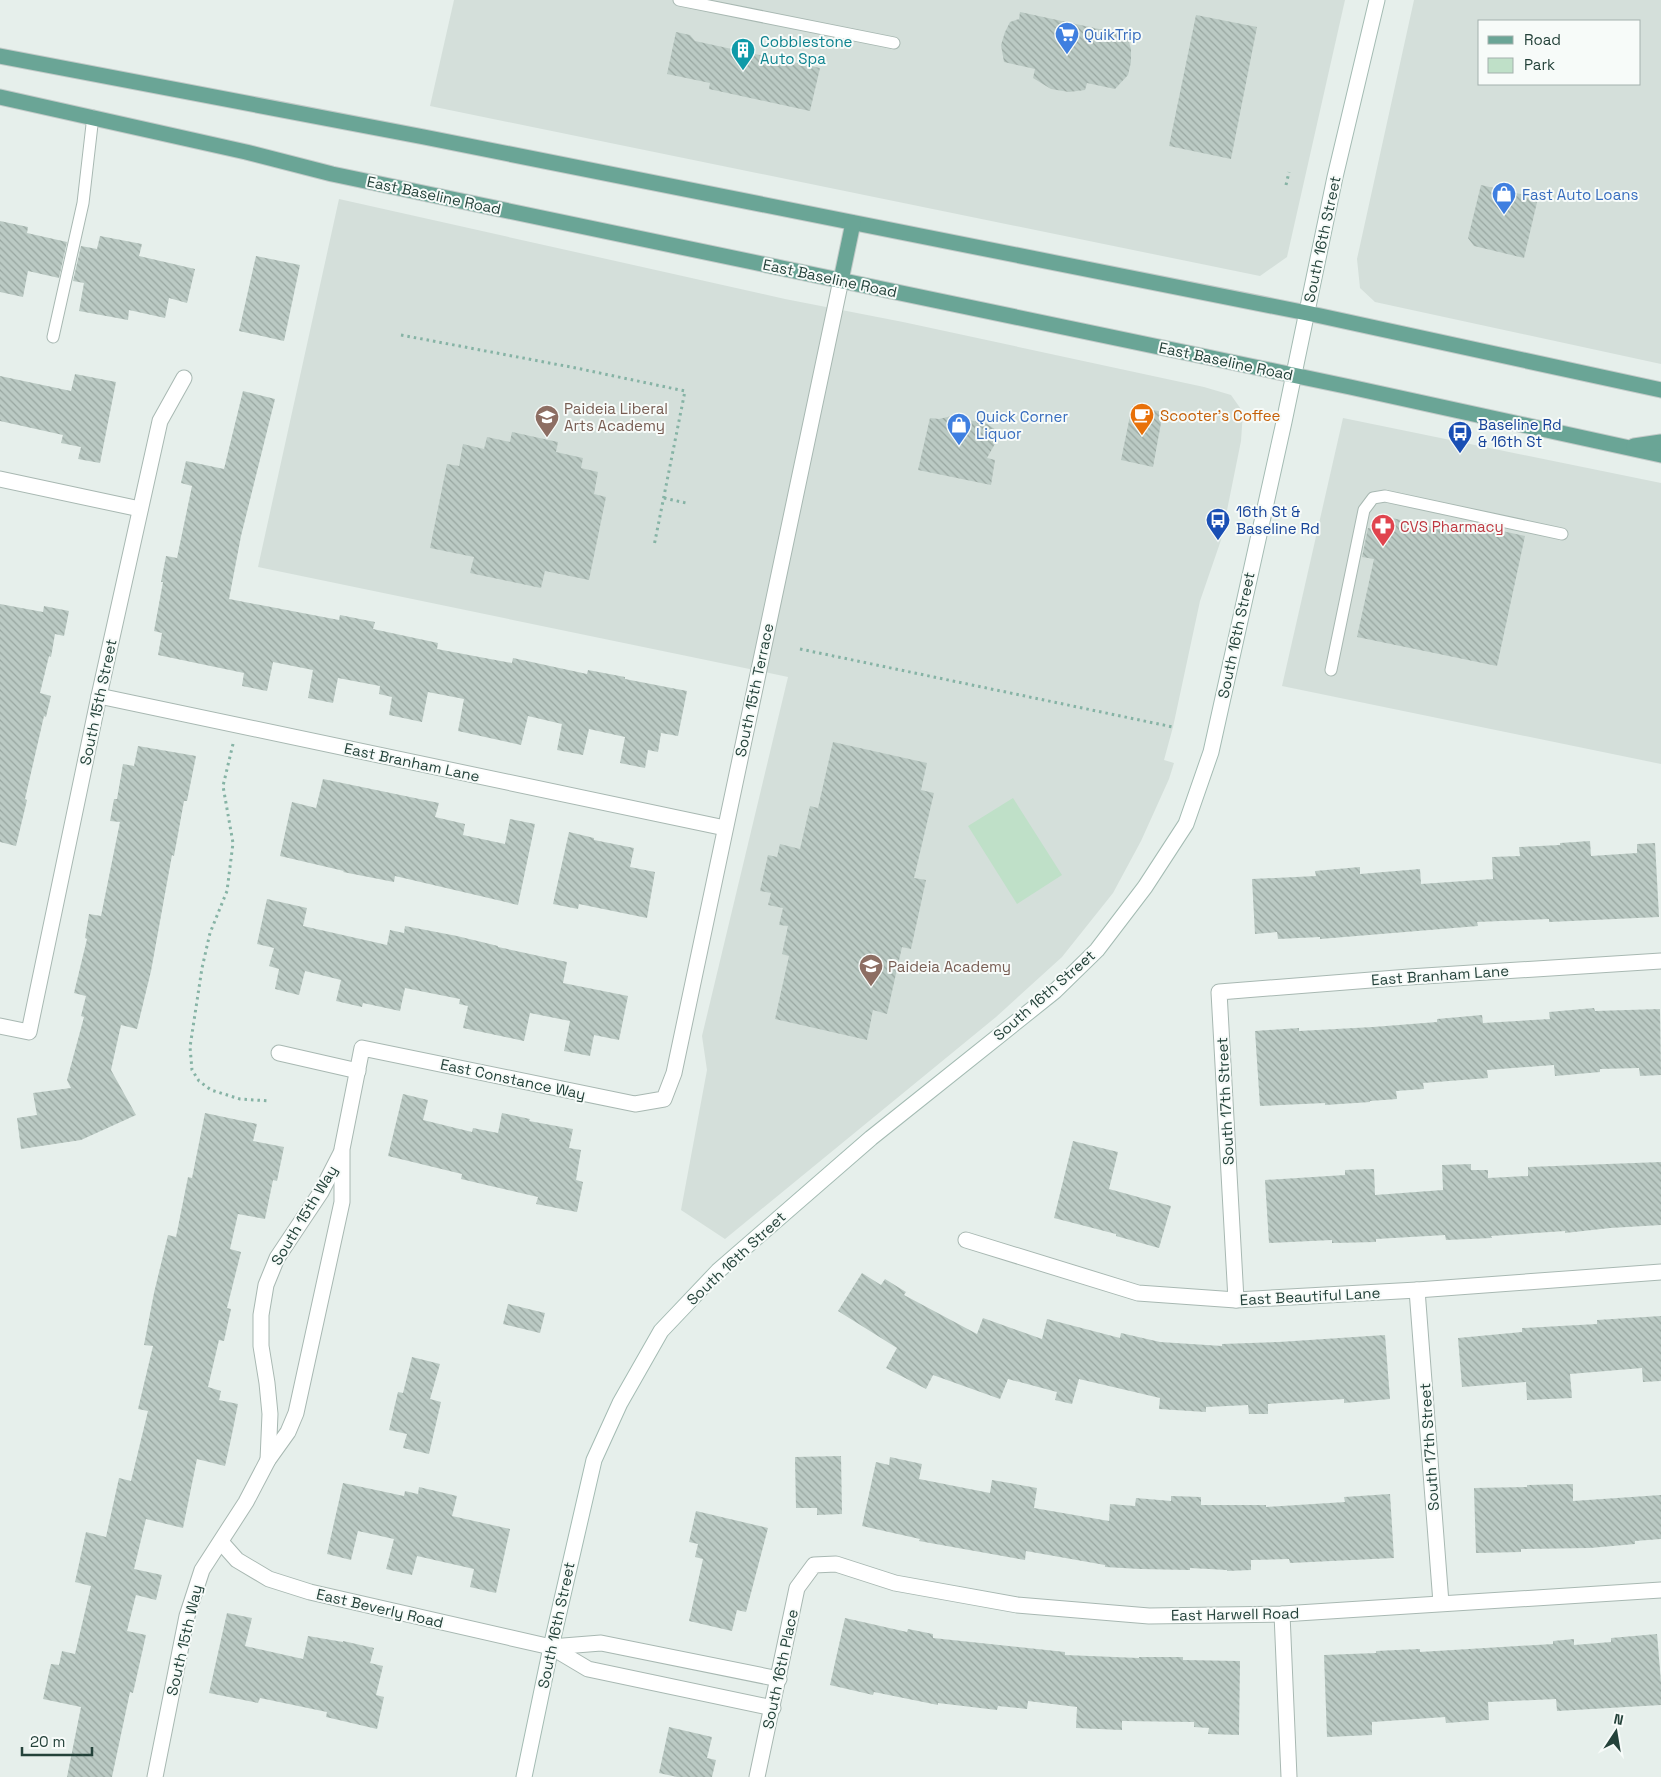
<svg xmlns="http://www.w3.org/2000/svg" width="1661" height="1777" font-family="'Space Grotesk',sans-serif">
  <defs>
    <pattern id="building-back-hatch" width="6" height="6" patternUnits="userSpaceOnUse" patternTransform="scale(1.25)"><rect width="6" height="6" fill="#bbcac4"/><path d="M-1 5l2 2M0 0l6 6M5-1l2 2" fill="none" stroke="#98a6a0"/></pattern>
  </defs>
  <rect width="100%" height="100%" fill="#e6efeb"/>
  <g fill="#d4dfda" fill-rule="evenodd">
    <polygon points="454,0 1345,0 1287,257 1260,276 430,106"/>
    <path d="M1414,0H1661V364L1375,302L1360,288L1357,259ZM1480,21H1640V84H1480Z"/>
    <polygon points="339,199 785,299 903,322 1204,387 1231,395 1243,412 1241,441 1221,540 1200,601 1173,727 1164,760 1174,763 1169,779 1141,841 1113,893 1062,957 996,1017 725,1239 681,1210 707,1070 702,1036 788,677 258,567"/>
    <polygon points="1343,418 1661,483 1661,764 1282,686"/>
  </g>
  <polygon fill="#bfe0c8" points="1013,798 1062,875 1017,904 968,826"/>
  <g fill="url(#building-back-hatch)">
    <polygon points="1020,12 1127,35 1131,49 1131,62 1128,75 1115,89 1087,83 1085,90 1069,92 1051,89 1033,78 1035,69 1004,62 1001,45 1005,32 1010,22 1019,19"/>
    <polygon points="1196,15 1257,27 1231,159 1169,146"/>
    <polygon points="676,32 690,35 695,41 820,68 810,111 709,89 710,83 667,74"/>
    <polygon points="1481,185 1538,198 1524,258 1474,246 1468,238"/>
    <polygon points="0,221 28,227 27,233 67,242 59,278 28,271 23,297 0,292"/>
    <polygon points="100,236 142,244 139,256 195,269 187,303 169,298 165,318 129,310 128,320 79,311 84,283 73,281 81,246 97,249"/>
    <polygon points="256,256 300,265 284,341 239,331"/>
    <polygon points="75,374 116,382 100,463 78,459 81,447 61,443 63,435 0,421 0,376 71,391"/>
    <polygon points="243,391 275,399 241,536 229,599 339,620 340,615 375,622 373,629 438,643 437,649 512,663 513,658 587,674 588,670 625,677 625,679 687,691 678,736 661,733 658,752 648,750 645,768 620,763 625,737 589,729 583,755 557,750 562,724 528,716 521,745 458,731 464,699 428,692 422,722 389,715 392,697 379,694 380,686 338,678 333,703 308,698 313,670 273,662 267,691 242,686 244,673 158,655 162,633 154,631 163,582 161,582 166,556 177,558 192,486 181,483 186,461 224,469"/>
    <polygon points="1132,406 1163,412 1153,467 1121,460"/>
    <polygon points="952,416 987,424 1001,433 987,458 995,460 991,485 918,470 930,418 939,419"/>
    <polygon points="512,432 558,442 556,452 583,458 581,468 598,472 594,494 606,497 589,580 545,571 541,588 470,573 474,557 430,548 447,464 459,466 463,444 484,449 487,437 510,442"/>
    <polygon points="1383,516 1459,533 1461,522 1525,536 1497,666 1357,637 1374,559 1362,557 1368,528 1380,530"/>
    <polygon points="0,604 43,612 44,606 69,611 64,636 55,634 51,657 49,656 40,693 51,696 46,717 44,716 25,799 27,800 16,846 0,842"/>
    <polygon points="833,742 927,763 921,790 934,793 914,878 926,880 911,949 902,947 887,1014 873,1010 867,1040 775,1019 789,956 782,954 788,926 779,925 783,908 768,905 771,893 760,891 768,855 777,857 780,844 800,849 810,806 818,808"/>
    <polygon points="138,746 196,756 187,801 184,801 174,856 172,855 151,971 137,1029 121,1025 111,1070 136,1115 81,1140 21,1149 17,1118 37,1115 33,1093 71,1088 67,1080 84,1017 81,1016 86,996 74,993 87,939 85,938 89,914 101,916 120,822 110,821 114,799 117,799 123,764 134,766"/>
    <polygon points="323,779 439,803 435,817 465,824 463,835 505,844 510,819 535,824 518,905 395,876 394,882 343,872 344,871 280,856 292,802 316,808"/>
    <polygon points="569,832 594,838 594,840 634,848 630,867 655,872 647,918 579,904 578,909 553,904"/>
    <polygon points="1590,841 1591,856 1637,853 1637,844 1655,843 1659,917 1549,922 1549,919 1477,922 1478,926 1320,939 1320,937 1278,939 1277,932 1255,934 1252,879 1316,876 1315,871 1360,867 1360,874 1420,869 1421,884 1493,879 1492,857 1520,856 1519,847 1560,845 1560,843"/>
    <polygon points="267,899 307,908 303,926 387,945 390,930 404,933 405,926 457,936 498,946 498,947 567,962 563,983 628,996 619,1040 594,1035 590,1056 564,1051 570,1021 530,1013 524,1041 463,1028 468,1006 459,1004 460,999 405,988 400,1011 363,1003 362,1007 336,1001 341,980 305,971 299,995 275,989 279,969 269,966 274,948 257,944"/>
    <polygon points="1594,1008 1595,1011 1660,1009 1661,1075 1640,1076 1639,1068 1600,1069 1600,1072 1555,1076 1554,1065 1487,1070 1488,1078 1423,1083 1424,1089 1396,1091 1397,1099 1370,1101 1370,1102 1325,1105 1325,1103 1260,1106 1255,1031 1299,1028 1299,1031 1373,1027 1437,1022 1437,1019 1482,1015 1483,1023 1550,1019 1549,1012"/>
    <polygon points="403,1094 428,1100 423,1120 472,1132 473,1128 498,1133 502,1113 530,1119 529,1121 573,1129 569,1148 581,1150 576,1180 583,1182 577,1212 536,1204 538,1197 461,1179 462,1174 388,1156"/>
    <polygon points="205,1113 257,1124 253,1141 284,1147 277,1181 273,1180 265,1219 238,1214 230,1249 241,1252 227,1308 231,1309 224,1341 219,1340 208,1387 221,1391 219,1400 238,1404 231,1439 225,1466 197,1459 183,1528 146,1519 134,1569 162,1575 156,1600 136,1595 127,1631 146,1635 133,1693 130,1692 112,1777 67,1777 81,1707 43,1699 51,1664 59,1665 62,1651 75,1654 91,1586 75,1582 86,1532 106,1537 119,1478 131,1481 148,1411 138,1409 153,1346 144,1345 154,1293 168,1235 176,1237 188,1177 192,1178"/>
    <polygon points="1073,1141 1118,1152 1109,1189 1171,1206 1159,1248 1116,1236 1116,1234 1054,1218"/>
    <polygon points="1661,1162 1661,1225 1610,1228 1565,1233 1565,1231 1491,1236 1492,1238 1446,1240 1445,1235 1376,1239 1376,1242 1332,1243 1332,1240 1269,1243 1265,1180 1345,1175 1345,1170 1374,1169 1375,1195 1443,1190 1442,1165 1471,1164 1471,1170 1488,1170 1488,1178 1528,1176 1528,1167"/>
    <polygon points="862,1273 881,1285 885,1279 906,1292 904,1295 977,1334 983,1318 1042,1339 1047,1319 1120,1338 1121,1333 1160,1342 1222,1346 1222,1344 1279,1342 1385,1335 1390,1399 1344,1403 1344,1399 1268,1404 1268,1414 1249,1414 1248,1405 1206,1407 1206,1412 1159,1409 1160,1398 1079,1379 1072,1404 1055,1400 1057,1392 1008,1379 1000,1399 933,1375 926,1389 886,1368 897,1348 838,1311"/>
    <polygon points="508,1304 545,1313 540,1333 503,1324"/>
    <polygon points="1661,1316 1661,1381 1643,1382 1642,1368 1570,1374 1572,1398 1527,1400 1526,1382 1462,1387 1458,1338 1522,1332 1522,1328 1597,1324 1597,1320"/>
    <polygon points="412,1357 440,1364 430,1399 441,1402 429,1454 403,1448 407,1434 389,1430 398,1392 403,1393"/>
    <polygon points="841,1456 842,1514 817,1515 817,1508 796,1508 795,1457"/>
    <polygon points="890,1457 922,1464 919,1479 990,1493 992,1480 1037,1488 1034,1508 1109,1521 1110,1504 1135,1506 1136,1498 1171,1501 1171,1496 1201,1497 1201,1505 1266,1505 1266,1507 1345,1502 1344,1497 1390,1494 1394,1558 1290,1563 1289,1559 1251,1560 1251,1570 1227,1571 1227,1570 1190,1568 1190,1570 1140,1569 1105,1567 1105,1565 1026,1551 1025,1560 919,1541 920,1539 862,1526 876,1462 889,1465"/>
    <polygon points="343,1483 404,1496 405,1491 418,1494 419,1487 457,1496 452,1516 510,1529 496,1593 470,1587 474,1569 417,1556 412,1575 386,1569 394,1539 358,1531 351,1560 327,1554"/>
    <polygon points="1573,1484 1573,1501 1661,1495 1661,1539 1635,1541 1635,1544 1590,1548 1521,1549 1521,1552 1476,1553 1474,1488 1527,1487 1527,1485"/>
    <polygon points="696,1511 768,1528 746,1612 737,1610 732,1631 689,1621 703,1559 695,1557 698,1544 689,1542"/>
    <polygon points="227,1613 252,1618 245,1646 303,1659 308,1636 343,1642 343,1641 374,1648 370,1663 383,1666 376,1695 384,1697 377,1729 326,1717 327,1712 260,1698 258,1703 209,1693"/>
    <polygon points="845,1618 907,1632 908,1629 933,1634 933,1638 1065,1652 1065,1655 1139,1658 1139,1657 1183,1657 1183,1660 1240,1661 1239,1735 1208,1734 1209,1728 1194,1727 1194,1722 1122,1721 1122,1730 1076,1728 1077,1707 1028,1701 1027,1709 998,1706 997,1710 938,1703 938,1705 874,1692 873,1695 830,1685"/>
    <polygon points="1657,1634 1661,1682 1661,1705 1557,1711 1556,1699 1488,1702 1489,1720 1446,1723 1445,1717 1372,1722 1372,1735 1327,1737 1324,1655 1376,1653 1376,1651 1420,1649 1420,1652 1553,1644 1553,1641 1574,1639 1574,1645 1611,1642 1611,1638"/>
    <polygon points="669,1727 712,1737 707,1758 716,1760 712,1777 677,1777 659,1773"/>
  </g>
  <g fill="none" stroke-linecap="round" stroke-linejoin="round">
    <defs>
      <g id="lane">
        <polyline points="679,0 894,43"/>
        <polyline points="53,337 83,203 93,116"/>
        <polyline points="1331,670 1364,510 1373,498 1385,496 1562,534"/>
      </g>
      <g id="street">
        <polyline points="0,479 140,509"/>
        <polyline points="99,696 725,828"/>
        <polyline points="0,1026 29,1032 99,696 160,421 184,378"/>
        <polyline points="279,1053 358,1071"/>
        <polyline points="966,1240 1138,1293 1236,1300 1417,1290 1661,1272"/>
        <polyline points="1417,1290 1441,1603"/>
        <polyline points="1236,1300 1219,992 1409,977 1661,961"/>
        <polyline points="268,1460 270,1414 267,1383 261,1346 261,1315 266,1285 277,1258 321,1192 341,1153"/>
        <polyline points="221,1542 237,1560 269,1579 310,1592 551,1647 601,1643 779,1679"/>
        <polyline points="1282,1614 1289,1777"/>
        <polyline points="551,1647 588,1669 773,1708"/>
        <polyline points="155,1777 187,1616 202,1570 246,1502 268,1460 288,1432 296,1413 342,1202 342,1149 362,1048 635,1104 664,1099 674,1073 841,280"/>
        <polyline points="757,1777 797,1588 814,1565 836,1564 895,1583 1017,1605 1149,1616 1282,1614 1661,1590"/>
      </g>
      <polyline id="secondary" points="524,1777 551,1647 594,1460 620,1403 661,1331 718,1271 871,1138 1055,991 1097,950 1145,887 1186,824 1211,752 1284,422 1335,177 1377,0"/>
      <g id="primary">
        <polyline points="0,56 424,137 1307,313 1661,390"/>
        <polyline points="0,97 246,152 332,174 1350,387 1661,455"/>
        <polyline points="841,280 853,223"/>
        <polyline points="1634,446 1661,442"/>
      </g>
    </defs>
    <use href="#lane" stroke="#a8b8b2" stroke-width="13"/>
    <use href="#street" stroke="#a8b8b2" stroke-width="17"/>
    <use href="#secondary" stroke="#a4bbb3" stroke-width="17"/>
    <use href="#primary" stroke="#c2cac8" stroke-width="17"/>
    <g stroke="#86b3a5" stroke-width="3" stroke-dasharray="2.5 4" stroke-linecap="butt">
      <polyline points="1286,185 1289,172"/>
      <polyline points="401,335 576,368 685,391 654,546"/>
      <polyline points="664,498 686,503"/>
      <polyline points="800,649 1173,727"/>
      <polyline points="233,744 223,786 233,843 227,891 210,933 202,968 190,1047 192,1070 199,1081 211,1090 240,1099 270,1101"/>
    </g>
    <use href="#lane" stroke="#fff" stroke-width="11"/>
    <use href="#street" stroke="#fff" stroke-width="15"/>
    <use href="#secondary" stroke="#fff" stroke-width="15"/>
    <use href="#primary" stroke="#6aa596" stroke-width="15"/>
  </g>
  <defs>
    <symbol id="supermarket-pin" viewBox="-11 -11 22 30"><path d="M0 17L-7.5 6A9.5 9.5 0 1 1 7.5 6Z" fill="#3f7fe0" stroke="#f7fbf9"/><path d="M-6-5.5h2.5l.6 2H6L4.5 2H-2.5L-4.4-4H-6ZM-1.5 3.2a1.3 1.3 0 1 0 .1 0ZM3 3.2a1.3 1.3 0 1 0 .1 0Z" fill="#fff"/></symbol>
    <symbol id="building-pin" viewBox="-11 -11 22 30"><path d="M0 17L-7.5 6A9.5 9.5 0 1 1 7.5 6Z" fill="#0f9aa8" stroke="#f7fbf9"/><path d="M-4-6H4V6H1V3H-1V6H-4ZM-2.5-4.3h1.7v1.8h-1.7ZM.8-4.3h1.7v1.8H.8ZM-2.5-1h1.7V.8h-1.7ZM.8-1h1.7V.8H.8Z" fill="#fff"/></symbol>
    <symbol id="shop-pin" viewBox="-11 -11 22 30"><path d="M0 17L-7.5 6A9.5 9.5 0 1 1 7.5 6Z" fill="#3f7fe0" stroke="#f7fbf9"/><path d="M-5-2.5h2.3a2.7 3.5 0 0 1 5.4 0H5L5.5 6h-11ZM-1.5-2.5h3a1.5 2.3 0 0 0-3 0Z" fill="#fff"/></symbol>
    <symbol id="cafe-pin" viewBox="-11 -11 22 30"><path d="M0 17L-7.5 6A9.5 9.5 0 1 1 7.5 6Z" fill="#e8710a" stroke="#f7fbf9"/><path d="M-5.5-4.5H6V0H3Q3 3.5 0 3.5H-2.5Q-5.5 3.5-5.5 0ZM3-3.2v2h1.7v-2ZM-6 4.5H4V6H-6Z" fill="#fff"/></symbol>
    <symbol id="school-pin" viewBox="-11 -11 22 30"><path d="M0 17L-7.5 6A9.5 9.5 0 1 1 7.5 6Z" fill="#8d6e63" stroke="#f7fbf9"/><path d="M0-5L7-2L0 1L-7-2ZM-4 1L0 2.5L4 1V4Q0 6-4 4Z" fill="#fff"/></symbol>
    <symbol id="bus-pin" viewBox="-11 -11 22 30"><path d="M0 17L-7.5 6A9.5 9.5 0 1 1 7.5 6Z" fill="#1a4fb4" stroke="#f7fbf9"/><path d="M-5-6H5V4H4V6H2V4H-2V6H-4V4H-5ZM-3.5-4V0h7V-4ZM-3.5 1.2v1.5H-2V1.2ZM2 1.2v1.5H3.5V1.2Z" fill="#fff"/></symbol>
    <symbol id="pharmacy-pin" viewBox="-11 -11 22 30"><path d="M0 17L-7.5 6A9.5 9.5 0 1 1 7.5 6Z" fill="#e0444e" stroke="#f7fbf9"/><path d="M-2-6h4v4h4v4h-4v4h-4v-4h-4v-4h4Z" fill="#fff"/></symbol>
  </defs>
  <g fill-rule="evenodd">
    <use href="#supermarket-pin" x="1053" y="20" width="28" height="38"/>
    <use href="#building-pin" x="729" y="36" width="28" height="38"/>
    <use href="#shop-pin" x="1490" y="180" width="28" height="38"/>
    <use href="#cafe-pin" x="1128" y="401" width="28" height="38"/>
    <use href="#school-pin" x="533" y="403" width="28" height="38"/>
    <use href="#shop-pin" x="945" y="411" width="28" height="38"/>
    <use href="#bus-pin" x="1446" y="419" width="28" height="38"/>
    <use href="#bus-pin" x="1204" y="506" width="28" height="38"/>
    <use href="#pharmacy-pin" x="1369" y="512" width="28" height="38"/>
    <use href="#school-pin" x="857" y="952" width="28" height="38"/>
  </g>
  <g text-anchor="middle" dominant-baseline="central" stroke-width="4" stroke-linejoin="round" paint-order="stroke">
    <g font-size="15" fill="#366cbe" stroke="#f7fbf9" text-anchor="start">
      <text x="1084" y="34">QuikTrip</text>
      <text x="1522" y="194">Fast Auto Loans</text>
      <text x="976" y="416">Quick Corner<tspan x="976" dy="17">Liquor</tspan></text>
    </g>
    <g font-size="15" fill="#0d838f" stroke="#f7fbf9" text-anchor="start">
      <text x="760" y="41">Cobblestone<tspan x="760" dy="17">Auto Spa</tspan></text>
    </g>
    <g font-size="15" fill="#24423a" stroke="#f7fbf9">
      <text transform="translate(434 195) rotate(12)">East Baseline Road</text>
      <text transform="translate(1322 239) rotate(-78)">South 16th Street</text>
      <text transform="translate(830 278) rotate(12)">East Baseline Road</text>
      <text transform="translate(1226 361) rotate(12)">East Baseline Road</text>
      <text transform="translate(1236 635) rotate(-78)">South 16th Street</text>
      <text transform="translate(754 690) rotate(-78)">South 15th Terrace</text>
      <text transform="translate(98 702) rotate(-78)">South 15th Street</text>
      <text transform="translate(412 762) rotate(12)">East Branham Lane</text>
      <text transform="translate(1440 975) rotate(-4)">East Branham Lane</text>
      <text transform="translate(1044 995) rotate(-41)">South 16th Street</text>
      <text transform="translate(513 1079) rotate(12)">East Constance Way</text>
      <text transform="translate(1225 1101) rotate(-93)">South 17th Street</text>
      <text transform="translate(304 1215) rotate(-59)">South 15th Way</text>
      <text transform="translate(736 1258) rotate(-43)">South 16th Street</text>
      <text transform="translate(1310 1296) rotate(-3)">East Beautiful Lane</text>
      <text transform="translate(1429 1447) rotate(-94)">South 17th Street</text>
      <text transform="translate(380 1608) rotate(13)">East Beverly Road</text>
      <text transform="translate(1235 1614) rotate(-1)">East Harwell Road</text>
      <text transform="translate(556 1625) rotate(-78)">South 16th Street</text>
      <text transform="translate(184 1640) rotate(-77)">South 15th Way</text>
      <text transform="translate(780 1669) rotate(-78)">South 16th Place</text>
    </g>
    <g font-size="15" fill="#785e54" stroke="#f7fbf9" text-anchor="start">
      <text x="564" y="408">Paideia Liberal<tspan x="564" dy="17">Arts Academy</tspan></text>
      <text x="888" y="966">Paideia Academy</text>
    </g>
    <g font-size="15" fill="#c56008" stroke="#f7fbf9" text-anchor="start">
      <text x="1160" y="415">Scooter's Coffee</text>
    </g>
    <g font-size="15" fill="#164399" stroke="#f7fbf9" text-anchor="start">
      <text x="1478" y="424">Baseline Rd<tspan x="1478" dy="17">&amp; 16th St</tspan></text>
      <text x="1236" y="511">16th St &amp;<tspan x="1236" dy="17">Baseline Rd</tspan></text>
    </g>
    <g font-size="15" fill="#be3a42" stroke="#f7fbf9" text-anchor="start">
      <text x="1400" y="526">CVS Pharmacy</text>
    </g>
  </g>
  <rect x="1478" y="20" width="162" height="65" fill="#f7fbf9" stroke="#a3b1ad"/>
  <rect x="1488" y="36" width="25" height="8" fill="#6aa596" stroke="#a3b1ad"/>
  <text x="1524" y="45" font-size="15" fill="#24423a">Road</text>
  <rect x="1488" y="58" width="25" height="15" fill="#bfe0c8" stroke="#a3b1ad"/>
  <text x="1524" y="70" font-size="15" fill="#24423a">Park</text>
  <g transform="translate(1616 1732) rotate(12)" stroke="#f7fbf9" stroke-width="4" paint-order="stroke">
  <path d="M0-4L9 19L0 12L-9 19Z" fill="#24423a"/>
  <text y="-8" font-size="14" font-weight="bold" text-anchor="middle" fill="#24423a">N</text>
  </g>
  <path d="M22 1747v8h70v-8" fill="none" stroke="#24423a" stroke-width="2.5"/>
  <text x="30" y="1747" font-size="15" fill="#24423a" stroke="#f7fbf9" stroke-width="4" paint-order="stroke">20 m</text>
</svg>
